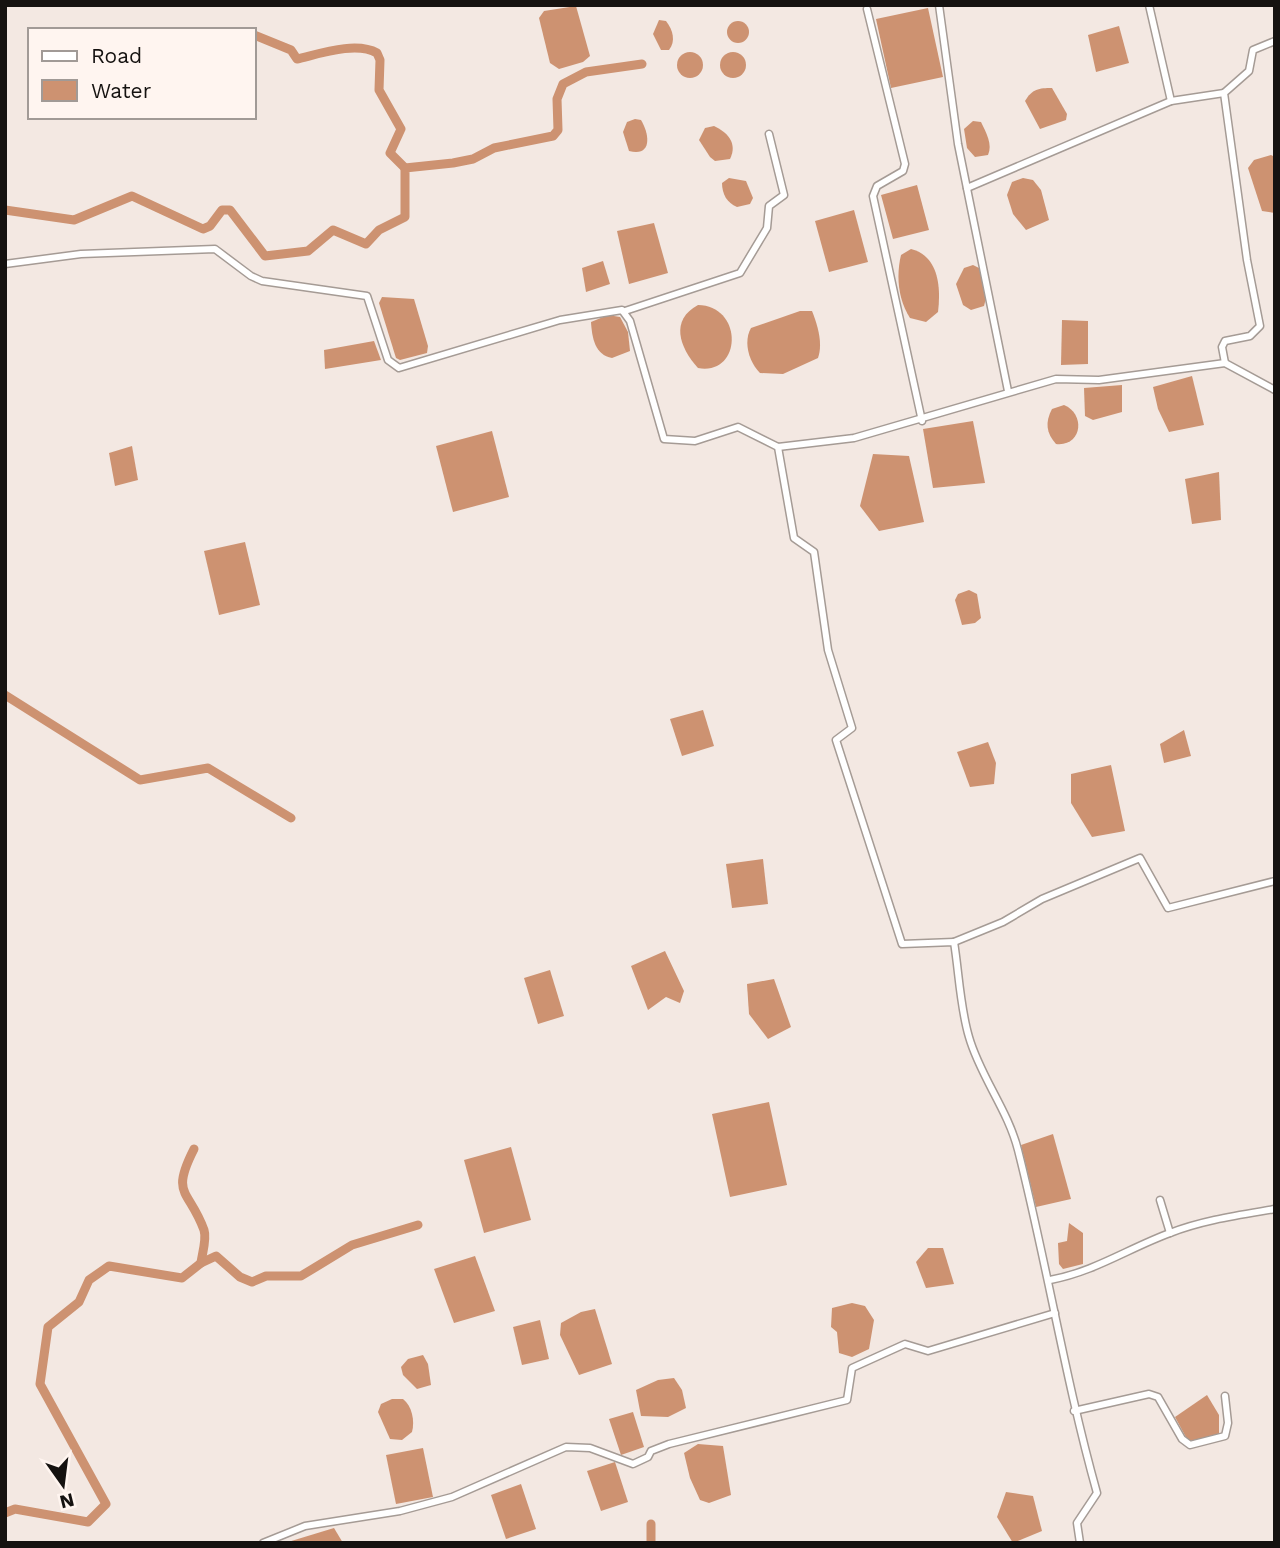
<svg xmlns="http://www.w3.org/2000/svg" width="1280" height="1548" font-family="'Work Sans',sans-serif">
  <rect width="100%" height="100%" fill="#f3e8e2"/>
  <g fill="#cd9271">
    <polygon points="576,6 590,56 583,62 559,69 550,63 539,18 544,11"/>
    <polygon points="928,8 943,77 891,88 876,19"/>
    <path d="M659,20L666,21C673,30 676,41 669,50H661L653,34Z"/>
    <circle cx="738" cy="32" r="11"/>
    <polygon points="1119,26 1129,63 1096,72 1088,35"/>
    <circle cx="733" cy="65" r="13"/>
    <circle cx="690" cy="65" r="13"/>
    <path d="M1052,88L1067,114L1066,120L1040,129L1025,101C1032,89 1039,88 1052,88Z"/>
    <path d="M635,119L641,120C650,135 652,157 629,151L623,132L627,122Z"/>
    <path d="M973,121L981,122C986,132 993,145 988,155L975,157L967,148L964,129Z"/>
    <path d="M714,126C727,132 738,143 730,159L715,161L710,157L699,140L705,128Z"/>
    <polygon points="1271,155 1275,157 1275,213 1262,211 1248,168 1254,160"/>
    <path d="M729,178L746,181L753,198L750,204L737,207C727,203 722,194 722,183Z"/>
    <polygon points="1023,178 1033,180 1041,190 1049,220 1026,230 1013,214 1007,195 1012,182"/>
    <polygon points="917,185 929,230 893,239 881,195"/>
    <polygon points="854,210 868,262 829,272 815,221"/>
    <polygon points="654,223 668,273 629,284 617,231"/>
    <path d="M911,249C939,256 941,288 938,312L926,322L910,318C898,299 896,276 901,255Z"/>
    <polygon points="603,261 610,284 586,292 582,268"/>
    <polygon points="973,265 981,269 986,298 984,306 971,310 963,305 956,284 964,268"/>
    <polygon points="382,297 414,299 428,346 427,353 400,360 396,358 379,303"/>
    <path d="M698,305C744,306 742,376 698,368C679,347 670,320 698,305Z"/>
    <path d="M800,311H812C818,326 823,344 818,358L783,374L760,373C749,362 743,342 751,328Z"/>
    <path d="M608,315L620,317L628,332L630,351L612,358C595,355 592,338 591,322Z"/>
    <polygon points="1062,320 1088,321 1088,364 1061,365"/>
    <polygon points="374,341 381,360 325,369 324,350"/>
    <polygon points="1192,376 1204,425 1169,432 1158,409 1153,387"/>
    <polygon points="1122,385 1122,412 1093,420 1085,416 1084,388"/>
    <path d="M1064,405C1086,414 1082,447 1056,444C1046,433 1045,422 1052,409Z"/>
    <polygon points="973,421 985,483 933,488 923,429"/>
    <polygon points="492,431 509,497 453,512 436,446"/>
    <polygon points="132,446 138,480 115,486 109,453"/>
    <polygon points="873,454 909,456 924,522 879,531 860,506"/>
    <polygon points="1219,472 1221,520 1192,524 1185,479"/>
    <polygon points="245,542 260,605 219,615 204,551"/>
    <polygon points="969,590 977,594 981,618 975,623 962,625 955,600 958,594"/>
    <polygon points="703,710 714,746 682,756 670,719"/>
    <polygon points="1184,730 1191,756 1164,763 1160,744"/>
    <polygon points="988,742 996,763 994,784 970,787 957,752"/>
    <polygon points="1111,765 1125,831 1092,837 1071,803 1071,774"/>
    <polygon points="763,859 768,904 732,908 726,864"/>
    <polygon points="665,951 684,991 680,1003 666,997 648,1010 631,966"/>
    <polygon points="550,970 564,1016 538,1024 524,978"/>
    <polygon points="774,979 791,1027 768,1039 749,1014 747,984"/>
    <polygon points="769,1102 787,1185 730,1197 712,1114"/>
    <polygon points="1053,1134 1071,1199 1036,1207 1021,1145"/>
    <polygon points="511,1147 531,1220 484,1233 464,1160"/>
    <polygon points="1069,1223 1083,1233 1083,1264 1063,1269 1059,1264 1058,1243 1067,1241"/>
    <polygon points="928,1248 943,1248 954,1284 926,1288 916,1262"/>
    <polygon points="475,1256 495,1311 454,1323 434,1269"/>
    <polygon points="852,1303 865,1306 874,1320 869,1349 852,1357 839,1353 837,1332 831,1327 832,1308"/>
    <polygon points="595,1309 612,1364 579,1375 560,1335 561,1323 581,1312"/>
    <polygon points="540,1320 549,1359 522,1365 513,1327"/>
    <polygon points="423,1355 428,1364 431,1385 417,1389 403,1375 401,1367 408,1359"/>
    <polygon points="674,1378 682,1390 686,1408 668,1417 641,1416 636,1390 658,1380"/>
    <polygon points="1207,1395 1219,1415 1219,1436 1188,1441 1175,1417"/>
    <path d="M392,1399H403C412,1406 415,1421 412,1432L402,1440L390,1439L378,1412L381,1404Z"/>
    <polygon points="633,1412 644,1447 621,1455 609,1419"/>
    <polygon points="698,1444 723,1446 731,1495 709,1503 700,1500 690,1478 684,1453"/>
    <polygon points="423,1448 433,1497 396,1504 386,1455"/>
    <polygon points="615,1462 628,1502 601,1511 587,1471"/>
    <polygon points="521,1484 536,1529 506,1539 491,1495"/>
    <polygon points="1006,1492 1033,1496 1042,1531 1013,1543 997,1517"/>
    <polygon points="334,1528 343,1543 288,1542"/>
  </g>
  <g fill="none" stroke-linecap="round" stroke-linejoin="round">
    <g stroke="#cd9271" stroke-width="9">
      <path d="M254,35L291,50L297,59C319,54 356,41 377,53L380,60L379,90L401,129L390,153L405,168"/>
      <polyline points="5,210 74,220 132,196 203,229 210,226 222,210 230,210 265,256 308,251 333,230 366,244 379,230 405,217 405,168 453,163 473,159 494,148 553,136 558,130 557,99 563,84 586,72 642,64"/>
      <polyline points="5,695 140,780 208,768 291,818"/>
      <path d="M194,1149C170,1196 189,1189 204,1230C207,1239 202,1254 201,1263"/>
      <polyline points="5,1513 15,1509 88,1522 106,1504 40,1384 48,1327 79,1302 89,1280 109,1266 182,1278 201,1263 216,1256 240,1277 252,1282 266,1276 301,1276 352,1245 418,1225"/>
      <polyline points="651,1524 651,1543"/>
    </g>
    <defs>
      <g id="street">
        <polyline points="939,5 958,144 1008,391"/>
        <polyline points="1149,5 1171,101"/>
        <polyline points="867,9 905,164 903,171 877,186 873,196 922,421"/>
        <polyline points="967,188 1171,101 1224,93"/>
        <path d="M5,264L81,254L215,249L251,276L262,281L367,296L388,360L399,368L560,320L622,310L630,321L664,439L695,441L738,427L778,447L794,538L814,552L828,650L852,728L836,740L902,944L954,942C959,973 960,1007 969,1037C980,1076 1008,1110 1018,1150C1047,1264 1065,1379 1097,1493L1077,1523L1080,1543"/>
        <polyline points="625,311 740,273 767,228 769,206 784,195 769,134"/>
        <polyline points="1225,363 1222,347 1225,341 1250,336 1260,326 1247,260 1224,93 1249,71 1253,50 1275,41"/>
        <polyline points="778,447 854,438 1056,379 1099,380 1225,363 1275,390"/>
        <polyline points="954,942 1003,922 1042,899 1140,858 1168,908 1275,881"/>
        <polyline points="1160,1200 1170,1233"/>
        <path d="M1050,1280C1094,1272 1129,1248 1170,1233C1203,1220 1240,1215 1275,1209"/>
        <polyline points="1074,1411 1149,1394 1158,1397 1182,1439 1190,1445 1225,1436 1228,1423 1225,1396"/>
        <polyline points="263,1543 305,1526 400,1511 452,1497 566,1447 590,1448 633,1464 648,1457 651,1451 669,1444 847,1400 852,1368 905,1344 928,1351 1055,1313"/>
      </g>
    </defs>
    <use href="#street" stroke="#a59b95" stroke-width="9"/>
    <use href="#street" stroke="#fff" stroke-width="6"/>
  </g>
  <rect width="1280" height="1548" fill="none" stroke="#151210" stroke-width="14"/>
  <rect x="28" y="28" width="228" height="91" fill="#fff5f0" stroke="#a19a96" stroke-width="2"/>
  <rect x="42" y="51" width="35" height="10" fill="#ffffff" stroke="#a19a96" stroke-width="2"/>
  <text x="91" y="63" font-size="21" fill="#151210">Road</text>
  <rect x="42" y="80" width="35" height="21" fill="#cd9271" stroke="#a19a96" stroke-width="2"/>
  <text x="91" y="98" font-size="21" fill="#151210">Water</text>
  <g transform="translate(63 1485) rotate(166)" stroke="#fff5f0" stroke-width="5" paint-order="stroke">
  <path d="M0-5L12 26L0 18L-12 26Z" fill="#151210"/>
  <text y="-10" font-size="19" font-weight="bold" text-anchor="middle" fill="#151210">N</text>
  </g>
</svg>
